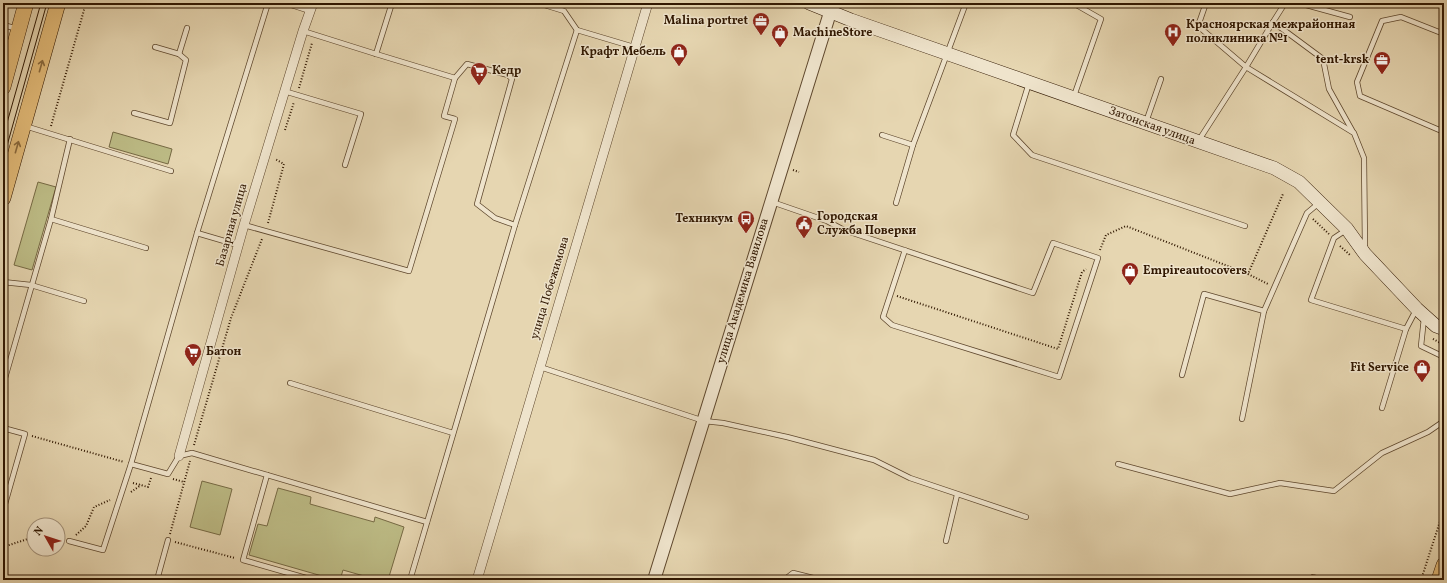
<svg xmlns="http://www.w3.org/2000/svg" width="1447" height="583" font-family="Vollkorn,serif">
  <rect width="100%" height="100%" fill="#e6d6b1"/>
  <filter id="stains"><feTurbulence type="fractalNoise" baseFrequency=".005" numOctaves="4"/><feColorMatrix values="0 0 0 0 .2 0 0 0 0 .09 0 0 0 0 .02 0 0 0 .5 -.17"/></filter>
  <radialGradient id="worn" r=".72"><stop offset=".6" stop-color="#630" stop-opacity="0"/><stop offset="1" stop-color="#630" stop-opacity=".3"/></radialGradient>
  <g fill="#bdbc86" stroke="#766a44">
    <polygon points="113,132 172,149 168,164 109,147"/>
    <polygon points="38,182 56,187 32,270 14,265"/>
    <polygon points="202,481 232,489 220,535 190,527"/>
    <polygon points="278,488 311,497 310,504 374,522 375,517 404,527 388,580 378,580 343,570 340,580 336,580 249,555 258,524 267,526"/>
  </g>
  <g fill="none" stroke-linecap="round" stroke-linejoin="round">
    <defs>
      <g id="service">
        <polyline points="285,3 310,11"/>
        <polyline points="538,3 564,11 577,30"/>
        <polyline points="1073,3 1101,19 1074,96"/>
        <polyline points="1206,3 1198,26 1246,67 1273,22 1323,59 1329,89 1353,132"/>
        <polyline points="1299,3 1350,17"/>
        <polyline points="1273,22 1285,3"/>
        <polyline points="3,25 18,29"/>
        <polyline points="303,31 376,54 392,3"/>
        <polyline points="1444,34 1401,17 1382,21 1357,82 1360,96 1444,132"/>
        <polyline points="179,54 187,28"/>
        <polyline points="376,54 455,78"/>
        <polyline points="1029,83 1013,135 1032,155 1245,226"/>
        <polyline points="284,91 361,114 345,165"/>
        <polyline points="134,113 170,123 186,60 179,54 155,47"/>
        <polyline points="1146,122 1161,79"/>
        <polyline points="25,126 171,171"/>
        <polyline points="882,135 913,145"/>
        <polyline points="1199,140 1246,67 1354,133 1364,158 1365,248"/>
        <polyline points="772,202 827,221 844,230 1033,293 1053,243 1098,258 1059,377 892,325 883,317 905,250"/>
        <polyline points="896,203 913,145 966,3"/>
        <polyline points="51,219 146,248"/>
        <polyline points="244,225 409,271 455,119 444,116 455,78 467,64 508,75 512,79 477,204 495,218 515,225"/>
        <polyline points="1346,230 1334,238 1311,300 1406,329"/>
        <polyline points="197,233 238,245"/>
        <polyline points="3,282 31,285 84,301"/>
        <polyline points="1264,311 1307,213 1319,203"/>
        <polyline points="1424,318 1421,346 1444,357"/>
        <polyline points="540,367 704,421 723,423 787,437 874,460 910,478 1026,517"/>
        <polyline points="1182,375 1204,294 1264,311 1242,419"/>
        <polyline points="290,383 453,433"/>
        <polyline points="3,385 51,219 70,139"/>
        <polyline points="1382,408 1406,329 1416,310"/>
        <polyline points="3,428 25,434 3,511"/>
        <polyline points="131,464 168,474 179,456 192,453 427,522"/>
        <polyline points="1118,464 1230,494 1280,483 1334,491 1382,453 1428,432 1444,421"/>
        <polyline points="267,475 243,560 313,580"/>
        <polyline points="69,541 103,550 131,464 197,233 268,3"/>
        <polyline points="946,541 957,495"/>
        <polyline points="1313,577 1323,580"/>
        <polyline points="157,580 168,540"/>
        <polyline points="410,580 515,225 577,30 634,47"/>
        <polyline points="784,580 793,573 821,580"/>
      </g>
      <g id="minor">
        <polyline points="179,456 244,225 303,31 313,3"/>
        <polyline points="477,580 648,3"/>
      </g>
      <polyline id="tertiary" points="654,580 833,3"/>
      <polyline id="secondary" points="809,3 851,20 1274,168 1299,182 1347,229 1365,254 1417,309 1436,326 1444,329"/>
      <g id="trunk">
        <polyline points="3,87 26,3"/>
        <polyline points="3,198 58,3"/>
        <polyline points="1439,580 1444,565"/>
      </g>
    </defs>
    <use href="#service" stroke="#5e472d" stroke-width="6"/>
    <use href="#minor" stroke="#5e472d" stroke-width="10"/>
    <use href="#tertiary" stroke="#5e472d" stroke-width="14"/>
    <use href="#secondary" stroke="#301701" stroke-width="14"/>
    <use href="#trunk" stroke="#301701" stroke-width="16"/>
    <g stroke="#301701" stroke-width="2" stroke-dasharray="1 2" stroke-linecap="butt">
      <polyline points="299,88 312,43"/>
      <polyline points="51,126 86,3"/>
      <polyline points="285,130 294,102"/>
      <polyline points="793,170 799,172"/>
      <polyline points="1313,219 1329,234"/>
      <polyline points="268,223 284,164 275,159"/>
      <polyline points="1340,246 1350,255"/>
      <polyline points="1100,250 1106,235 1126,226 1248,274 1283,194"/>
      <polyline points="1248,274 1268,284"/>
      <polyline points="897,296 1058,349 1082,272 1086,269"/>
      <polyline points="1433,339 1444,345"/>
      <polyline points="32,436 124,462"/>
      <polyline points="194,445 231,318 262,239"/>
      <polyline points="173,479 184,482"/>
      <polyline points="133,483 148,487 151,478"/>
      <polyline points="131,492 141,485"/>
      <polyline points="170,534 190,461"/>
      <polyline points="76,535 86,526 94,507 110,500"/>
      <polyline points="175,542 235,558"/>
      <polyline points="3,547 34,537"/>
      <polyline points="1421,580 1444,509"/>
    </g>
    <use href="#service" stroke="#efe4cc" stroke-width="4.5"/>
    <use href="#minor" stroke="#efe4cc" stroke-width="9"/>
    <use href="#tertiary" stroke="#efe4cc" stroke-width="12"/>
    <use href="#secondary" stroke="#efe4cc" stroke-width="13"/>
    <use href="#trunk" stroke="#e3bb78" stroke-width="15"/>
    <g stroke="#301701" stroke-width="1">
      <polyline points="3,137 41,3"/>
      <polyline points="3,160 47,3"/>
    </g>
  </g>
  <defs><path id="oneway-shaft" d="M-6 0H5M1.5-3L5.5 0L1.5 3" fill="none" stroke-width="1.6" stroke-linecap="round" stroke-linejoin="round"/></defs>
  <g stroke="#8a693c">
    <use href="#oneway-shaft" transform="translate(41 66) rotate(-74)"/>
    <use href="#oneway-shaft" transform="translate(17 147) rotate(-74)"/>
  </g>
  <defs>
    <symbol id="office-pin" viewBox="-11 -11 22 30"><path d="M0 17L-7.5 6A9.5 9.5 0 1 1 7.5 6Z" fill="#8f2418" stroke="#efe4cc"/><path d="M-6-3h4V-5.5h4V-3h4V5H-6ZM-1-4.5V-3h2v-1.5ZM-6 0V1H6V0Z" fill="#fff"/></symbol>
    <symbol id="hospital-pin" viewBox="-11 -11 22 30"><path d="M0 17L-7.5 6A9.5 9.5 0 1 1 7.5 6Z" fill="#8f2418" stroke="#efe4cc"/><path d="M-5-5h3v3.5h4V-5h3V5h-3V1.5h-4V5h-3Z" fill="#fff"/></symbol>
    <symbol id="shop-pin" viewBox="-11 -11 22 30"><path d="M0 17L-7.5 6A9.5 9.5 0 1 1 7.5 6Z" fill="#8f2418" stroke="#efe4cc"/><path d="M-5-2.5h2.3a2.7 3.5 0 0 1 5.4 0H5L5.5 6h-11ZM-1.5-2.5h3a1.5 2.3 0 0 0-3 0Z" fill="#fff"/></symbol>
    <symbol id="supermarket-pin" viewBox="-11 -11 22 30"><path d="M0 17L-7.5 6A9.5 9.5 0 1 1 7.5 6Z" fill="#8f2418" stroke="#efe4cc"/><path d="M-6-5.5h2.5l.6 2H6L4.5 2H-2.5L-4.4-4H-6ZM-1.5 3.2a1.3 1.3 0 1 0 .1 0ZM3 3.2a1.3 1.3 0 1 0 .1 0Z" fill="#fff"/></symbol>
    <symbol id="bus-pin" viewBox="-11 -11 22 30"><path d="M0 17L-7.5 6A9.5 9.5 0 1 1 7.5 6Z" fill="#8f2418" stroke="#efe4cc"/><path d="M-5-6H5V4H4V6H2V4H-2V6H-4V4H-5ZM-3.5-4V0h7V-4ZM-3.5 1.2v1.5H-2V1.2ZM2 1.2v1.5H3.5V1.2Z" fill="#fff"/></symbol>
    <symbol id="civic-pin" viewBox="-11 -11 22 30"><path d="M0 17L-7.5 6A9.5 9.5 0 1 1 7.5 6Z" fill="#8f2418" stroke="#efe4cc"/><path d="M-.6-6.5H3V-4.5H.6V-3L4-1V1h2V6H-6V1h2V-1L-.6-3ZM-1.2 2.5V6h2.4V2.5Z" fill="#fff"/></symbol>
  </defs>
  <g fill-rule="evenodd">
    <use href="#office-pin" x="751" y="11" width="20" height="27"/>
    <use href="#hospital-pin" x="1163" y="22" width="20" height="27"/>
    <use href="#shop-pin" x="770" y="23" width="20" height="27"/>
    <use href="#shop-pin" x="669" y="42" width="20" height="27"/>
    <use href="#office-pin" x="1372" y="50" width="20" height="27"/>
    <use href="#supermarket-pin" x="469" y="61" width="20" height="27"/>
    <use href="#bus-pin" x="736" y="209" width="20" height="27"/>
    <use href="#civic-pin" x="794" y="214" width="20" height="27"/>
    <use href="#shop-pin" x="1120" y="261" width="20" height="27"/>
    <use href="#supermarket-pin" x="183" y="342" width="20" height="27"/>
    <use href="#shop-pin" x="1412" y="358" width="20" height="27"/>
  </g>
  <g text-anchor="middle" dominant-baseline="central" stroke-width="3" stroke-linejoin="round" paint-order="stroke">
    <g font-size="12" font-weight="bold" fill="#301701" stroke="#efe4cc" text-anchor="start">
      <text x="748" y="21" text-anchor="end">Malina portret</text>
      <text x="1186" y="25">Красноярская межрайонная<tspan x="1186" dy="14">поликлиника №1</tspan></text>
      <text x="793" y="33">MachineStore</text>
      <text x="666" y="52" text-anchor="end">Крафт Мебель</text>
      <text x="1369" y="60" text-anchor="end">tent-krsk</text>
      <text x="492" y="71">Кедр</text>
      <text x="817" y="217">Городская<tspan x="817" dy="14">Служба Поверки</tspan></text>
      <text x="733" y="219" text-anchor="end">Техникум</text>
      <text x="1143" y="271">Empireautocovers</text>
      <text x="206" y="352">Батон</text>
      <text x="1409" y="368" text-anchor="end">Fit Service</text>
    </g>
    <g font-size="12" fill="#301701" stroke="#efe4cc">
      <text transform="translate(1152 126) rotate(20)">Затонская улица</text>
      <text transform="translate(232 225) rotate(-74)">Базарная улица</text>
      <text transform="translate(550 288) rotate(-73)">улица Побежимова</text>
      <text transform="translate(743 291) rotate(-73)">улица Академика Вавилова</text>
    </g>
  </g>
  <rect width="1447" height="583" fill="none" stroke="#e6d6b1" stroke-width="16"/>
  <rect x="4" y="4" width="1439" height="575" fill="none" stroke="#301701" stroke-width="2"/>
  <rect x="8" y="8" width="1431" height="567" fill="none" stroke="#301701"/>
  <g transform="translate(46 537) rotate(309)"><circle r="19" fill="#efe4cc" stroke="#a3927b"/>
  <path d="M0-3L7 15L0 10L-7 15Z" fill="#8f2418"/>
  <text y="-6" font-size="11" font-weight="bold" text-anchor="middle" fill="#301701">N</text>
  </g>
  <rect width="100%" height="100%" filter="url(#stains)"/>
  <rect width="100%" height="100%" fill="url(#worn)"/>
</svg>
